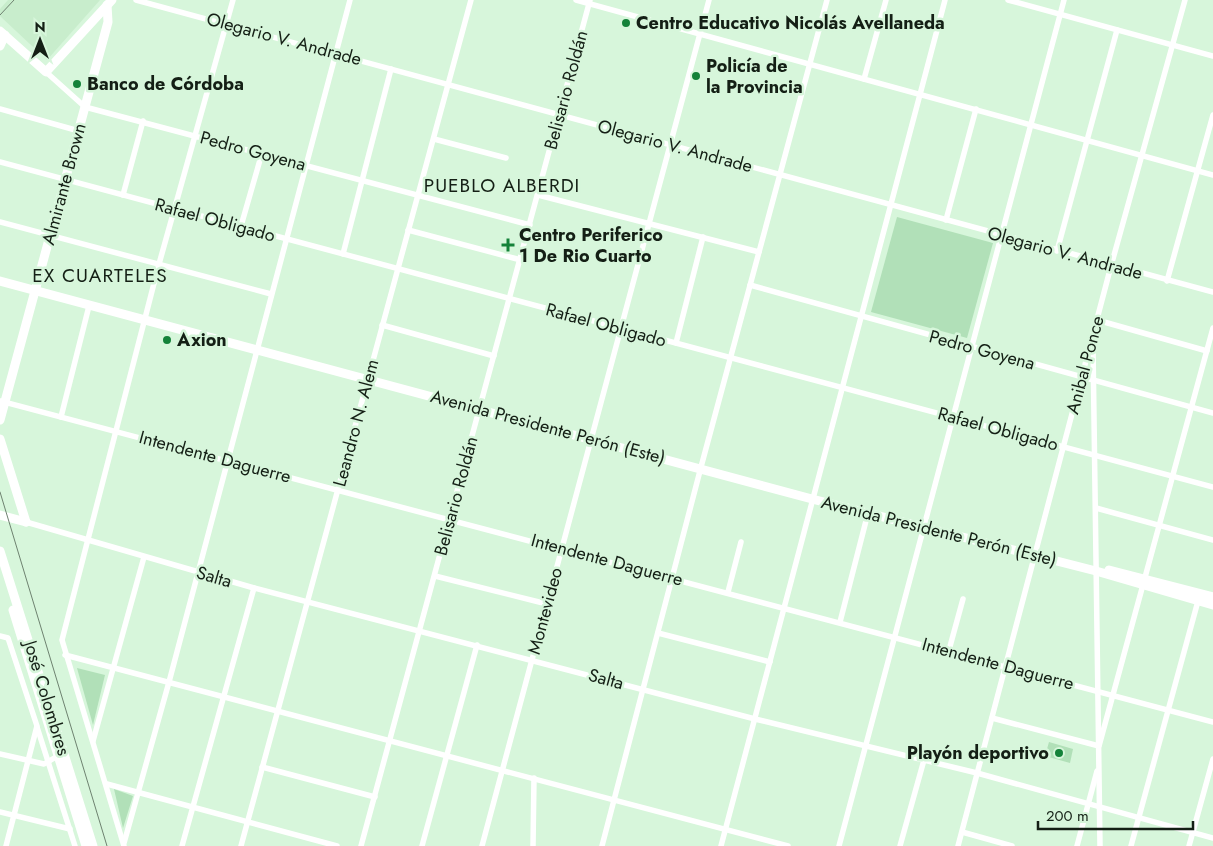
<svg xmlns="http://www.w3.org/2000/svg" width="1213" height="846" font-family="Jost,sans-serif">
  <rect width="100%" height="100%" fill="#d7f6db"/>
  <polygon fill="#c8edcc" points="8,0 100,0 47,60 0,16 0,9"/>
  <g fill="#b1e0b8">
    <polygon points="897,217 993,243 967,338 871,312"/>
    <polygon points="77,668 105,675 93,725"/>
    <polygon points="1049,742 1073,749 1070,763 1045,756"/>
    <polygon points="114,789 133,796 123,828"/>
  </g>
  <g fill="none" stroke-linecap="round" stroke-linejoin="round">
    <g stroke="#fff" stroke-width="5.5">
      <polyline points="136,0 1213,292"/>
      <polyline points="576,0 1213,175"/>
      <polyline points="1008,0 1213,56"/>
      <polyline points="46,72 85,107 530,225"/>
      <polyline points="864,79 886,0"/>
      <polyline points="0,109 79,131"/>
      <polyline points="434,139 506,158"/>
      <polyline points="0,162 1213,487"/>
      <polyline points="123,195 143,121"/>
      <polyline points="538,195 759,252"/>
      <polyline points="946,220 976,109"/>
      <polyline points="0,222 271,294"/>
      <polyline points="241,226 262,153"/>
      <polyline points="408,230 521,260"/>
      <polyline points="1057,251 1117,30"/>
      <polyline points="343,254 391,69"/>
      <polyline points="1167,281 1213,115"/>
      <polyline points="750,285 1213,413"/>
      <polyline points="1097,320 1207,351"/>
      <polyline points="382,325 494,356"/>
      <polyline points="676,343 703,237"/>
      <polyline points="1093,346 1100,846"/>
      <polyline points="0,401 1213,722"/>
      <polyline points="61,417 89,306"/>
      <polyline points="1096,508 1213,540"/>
      <polyline points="26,522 254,588 755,719 977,773 1213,838"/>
      <polyline points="435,576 547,604"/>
      <polyline points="728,592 741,542"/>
      <polyline points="840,622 868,513"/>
      <polyline points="658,633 770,662"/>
      <polyline points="0,636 8,638 37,726 6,846"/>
      <polyline points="949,650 963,599"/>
      <polyline points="65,655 788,846"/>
      <polyline points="992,718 1099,746 1213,328"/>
      <polyline points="37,727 75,846"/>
      <polyline points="93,741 144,557"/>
      <polyline points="0,754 44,764 61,754"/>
      <polyline points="262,767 375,797"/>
      <polyline points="107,784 337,846"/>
      <polyline points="0,812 70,829"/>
      <polyline points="962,832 1012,846"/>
      <polyline points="124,843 169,682 350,0"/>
      <polyline points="124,846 62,640 159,264 233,0"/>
      <polyline points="182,846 254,588"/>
      <polyline points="241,846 471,0"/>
      <polyline points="361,846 590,0"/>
      <polyline points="422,846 477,645"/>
      <polyline points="482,846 709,0"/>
      <polyline points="533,846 534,778"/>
      <polyline points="602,846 701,467 827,0"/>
      <polyline points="721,846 945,0"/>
      <polyline points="839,846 1064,0"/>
      <polyline points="900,846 924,760"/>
      <polyline points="958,846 1111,266 1185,0"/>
      <polyline points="1077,846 1097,771"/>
      <polyline points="1131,846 1198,601"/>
      <polyline points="1189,846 1213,759"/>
    </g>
    <g stroke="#fff" stroke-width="9">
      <polyline points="0,31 46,72 112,0"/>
      <polyline points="0,46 5,35"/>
      <polyline points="0,281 812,499 1096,571 1213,605"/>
      <polyline points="0,420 108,22 107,5"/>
      <polyline points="0,439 26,522"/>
      <polyline points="0,515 26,522"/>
      <polyline points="0,551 93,846"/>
      <polyline points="1109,570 1213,597"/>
      <polyline points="13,610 86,846"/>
    </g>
    <g stroke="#6e8270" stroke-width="1">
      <polyline points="0,15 14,0"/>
      <polyline points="0,492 107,846"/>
    </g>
  </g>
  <g fill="#148239" stroke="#d7f6db" stroke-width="2">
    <circle cx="626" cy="23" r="5"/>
    <circle cx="696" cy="76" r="5"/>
    <circle cx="77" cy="84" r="5"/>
    <path d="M505.5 237.5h5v5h5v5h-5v5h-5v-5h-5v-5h5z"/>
    <circle cx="167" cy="340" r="5"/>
    <circle cx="1059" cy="753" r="5"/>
  </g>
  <g text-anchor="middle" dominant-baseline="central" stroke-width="5" stroke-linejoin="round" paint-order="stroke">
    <g font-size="18" font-weight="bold" fill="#141f15" stroke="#d7f6db" text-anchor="start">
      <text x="636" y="23">Centro Educativo Nicolás Avellaneda</text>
      <text x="706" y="66">Policía de<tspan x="706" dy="21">la Provincia</tspan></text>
      <text x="87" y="84">Banco de Córdoba</text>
      <text x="519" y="235">Centro Periferico<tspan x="519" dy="21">1 De Rio Cuarto</tspan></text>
      <text x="177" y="340">Axion</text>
      <text x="1049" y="753" text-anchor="end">Playón deportivo</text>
    </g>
    <g font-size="18" fill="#141f15" stroke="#d7f6db">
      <text transform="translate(284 39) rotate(15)">Olegario V. Andrade</text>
      <text transform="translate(566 90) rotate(-75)">Belisario Roldán</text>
      <text transform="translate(675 146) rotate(15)">Olegario V. Andrade</text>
      <text transform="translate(253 151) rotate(15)">Pedro Goyena</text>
      <text transform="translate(64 184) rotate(-75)">Almirante Brown</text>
      <text transform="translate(215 220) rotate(15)">Rafael Obligado</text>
      <text transform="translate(1065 253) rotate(15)">Olegario V. Andrade</text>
      <text transform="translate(606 325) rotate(15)">Rafael Obligado</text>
      <text transform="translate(982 350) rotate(15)">Pedro Goyena</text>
      <text transform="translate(1085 365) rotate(-75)">Anibal Ponce</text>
      <text transform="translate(356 423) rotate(-75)">Leandro N. Alem</text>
      <text transform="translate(548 427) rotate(15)">Avenida Presidente Perón (Este)</text>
      <text transform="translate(998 429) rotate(15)">Rafael Obligado</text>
      <text transform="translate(215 457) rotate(15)">Intendente Daguerre</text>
      <text transform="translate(456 496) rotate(-75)">Belisario Roldán</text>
      <text transform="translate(939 531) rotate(14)">Avenida Presidente Perón (Este)</text>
      <text transform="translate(607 560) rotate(15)">Intendente Daguerre</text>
      <text transform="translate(214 577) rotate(16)">Salta</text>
      <text transform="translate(545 611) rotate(-75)">Montevideo</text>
      <text transform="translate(998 664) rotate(15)">Intendente Daguerre</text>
      <text transform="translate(606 679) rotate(15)">Salta</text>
      <text transform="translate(47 698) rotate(73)">José Colombres</text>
    </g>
    <g font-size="19" letter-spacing="1" fill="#141f15" stroke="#d7f6db">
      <text x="502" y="185">PUEBLO ALBERDI</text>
      <text x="100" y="275">EX CUARTELES</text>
    </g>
  </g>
  <g transform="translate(40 40)" stroke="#d7f6db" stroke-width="4" paint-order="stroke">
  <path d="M0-4L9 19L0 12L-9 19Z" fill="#141f15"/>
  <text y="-8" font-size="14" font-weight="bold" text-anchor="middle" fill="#141f15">N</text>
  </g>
  <path d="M1038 821v8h155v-8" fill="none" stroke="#141f15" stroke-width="2.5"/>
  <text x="1046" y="821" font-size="15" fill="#141f15" stroke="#d7f6db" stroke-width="4" paint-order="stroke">200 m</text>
</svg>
